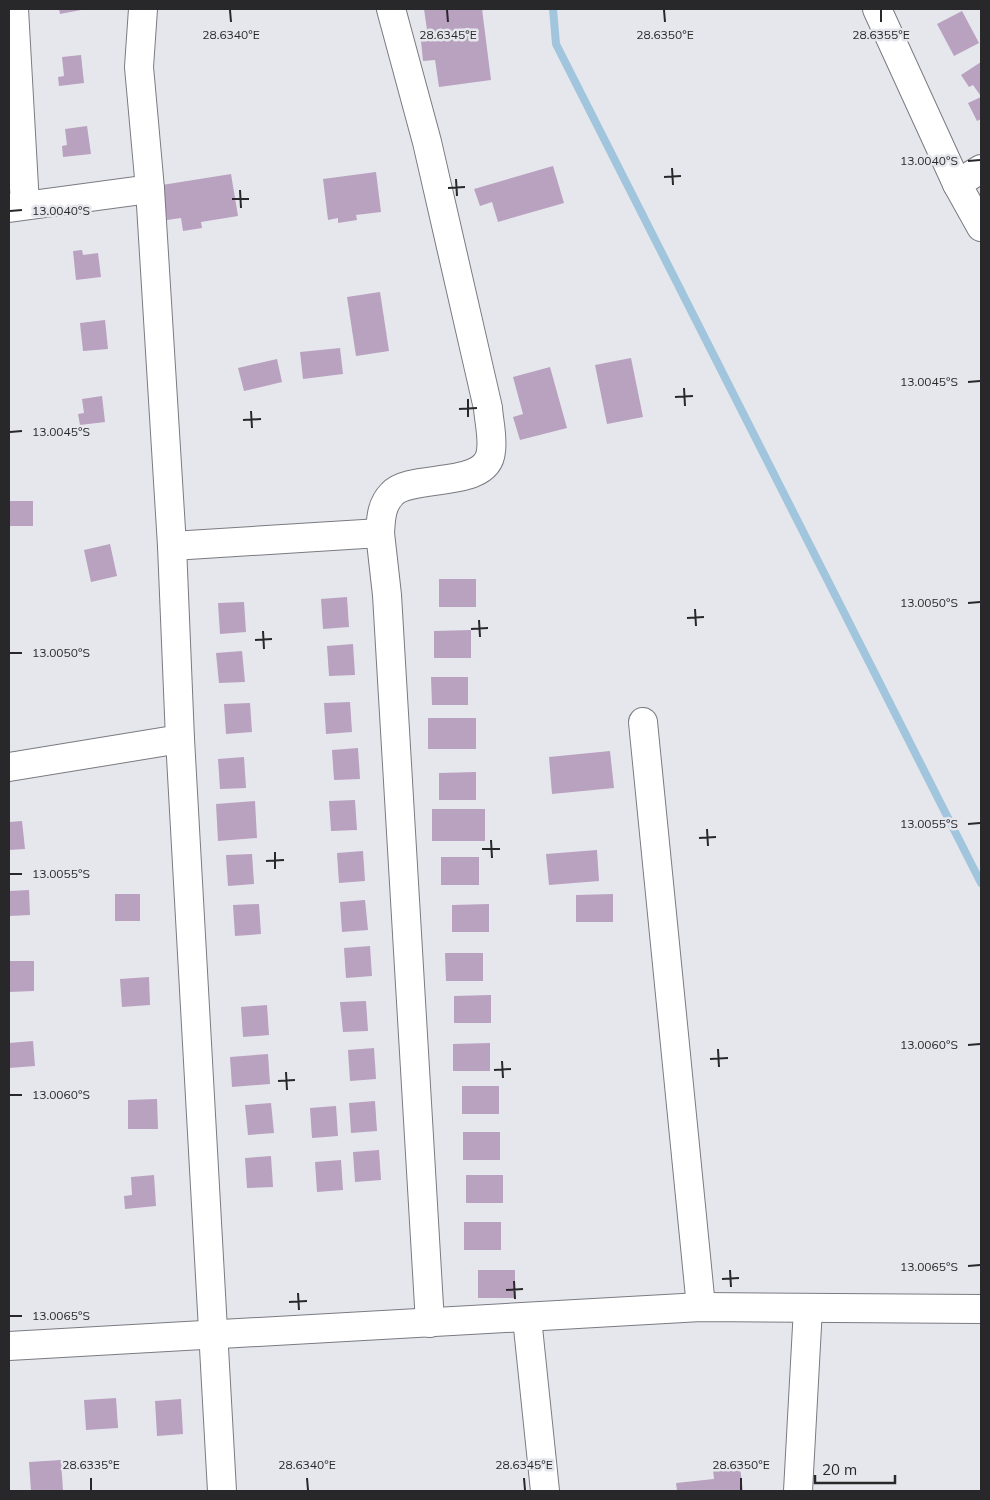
<svg xmlns="http://www.w3.org/2000/svg" width="990" height="1500" font-family="Mulish,sans-serif">
  <rect width="100%" height="100%" fill="#e6e7ed"/>
  <g fill="none" stroke-linecap="round" stroke-linejoin="round">
    <polyline stroke="#a1c5dd" stroke-width="8" points="553,9 556,44 981,883"/>
  </g>
  <g fill="#b9a1c0">
    <polygon points="59,9 81,9 81,10 60,14"/>
    <polygon points="424,9 482,9 491,80 439,87 435,60 423,61 420,31 427,30"/>
    <polygon points="962,11 979,43 954,56 937,24"/>
    <polygon points="81,55 84,83 59,86 58,77 64,76 62,57"/>
    <polygon points="981,62 981,94 980,95 973,85 969,87 961,75"/>
    <polygon points="981,97 981,119 977,121 968,103"/>
    <polygon points="87,126 91,154 63,157 62,146 67,145 65,129"/>
    <polygon points="553,166 564,203 498,222 492,202 480,206 474,189"/>
    <polygon points="376,172 381,212 356,215 357,220 338,223 338,218 328,220 323,179"/>
    <polygon points="231,174 238,216 201,222 202,228 183,231 181,218 167,220 162,185"/>
    <polygon points="82,250 83,255 98,253 101,277 76,280 73,251"/>
    <polygon points="380,292 389,351 356,356 347,297"/>
    <polygon points="105,320 108,349 83,351 80,323"/>
    <polygon points="340,348 343,374 303,379 300,352"/>
    <polygon points="631,358 643,417 607,424 595,365"/>
    <polygon points="277,359 282,382 244,391 238,368"/>
    <polygon points="550,367 567,428 520,440 513,417 523,414 513,377"/>
    <polygon points="102,396 105,422 80,425 78,414 84,413 82,399"/>
    <rect x="9" y="501" width="24" height="25"/>
    <polygon points="110,544 117,576 91,582 84,550"/>
    <rect x="439" y="579" width="37" height="28"/>
    <polygon points="347,597 349,627 323,629 321,599"/>
    <polygon points="244,602 246,632 220,634 218,603"/>
    <polygon points="471,630 471,658 434,658 434,631"/>
    <polygon points="353,644 355,675 329,676 327,646"/>
    <polygon points="242,651 245,682 219,683 216,653"/>
    <polygon points="431,677 468,677 468,705 432,705"/>
    <polygon points="350,702 352,732 326,734 324,703"/>
    <polygon points="250,703 252,732 226,734 224,704"/>
    <rect x="428" y="718" width="48" height="31"/>
    <polygon points="358,748 360,779 334,780 332,750"/>
    <polygon points="610,751 614,788 552,794 549,757"/>
    <polygon points="244,757 246,788 220,789 218,759"/>
    <polygon points="476,772 476,800 439,800 439,773"/>
    <polygon points="355,800 357,830 331,831 329,801"/>
    <polygon points="255,801 257,838 218,841 216,804"/>
    <rect x="432" y="809" width="53" height="32"/>
    <polygon points="22,821 25,849 9,850 9,822"/>
    <polygon points="597,850 599,881 549,885 546,854"/>
    <polygon points="363,851 365,881 339,883 337,853"/>
    <polygon points="252,854 254,884 228,886 226,855"/>
    <rect x="441" y="857" width="38" height="28"/>
    <polygon points="29,890 30,915 9,916 9,891"/>
    <rect x="115" y="894" width="25" height="27"/>
    <polygon points="613,894 613,922 576,922 576,895"/>
    <polygon points="365,900 368,930 342,932 340,902"/>
    <polygon points="259,904 261,934 235,936 233,905"/>
    <polygon points="489,904 489,932 452,932 452,905"/>
    <polygon points="370,946 372,976 346,978 344,948"/>
    <polygon points="445,953 483,953 483,981 446,981"/>
    <polygon points="9,961 34,961 34,991 9,992"/>
    <polygon points="149,977 150,1005 122,1007 120,979"/>
    <polygon points="491,995 491,1023 454,1023 454,996"/>
    <polygon points="366,1001 368,1031 343,1032 340,1002"/>
    <polygon points="267,1005 269,1035 243,1037 241,1007"/>
    <polygon points="33,1041 35,1066 9,1068 9,1043"/>
    <polygon points="490,1043 490,1071 453,1071 453,1044"/>
    <polygon points="374,1048 376,1079 350,1081 348,1050"/>
    <polygon points="268,1054 270,1084 232,1087 230,1057"/>
    <rect x="462" y="1086" width="37" height="28"/>
    <polygon points="157,1099 158,1129 128,1129 128,1100"/>
    <polygon points="375,1101 377,1131 351,1133 349,1103"/>
    <polygon points="271,1103 274,1133 248,1135 245,1105"/>
    <polygon points="336,1106 338,1136 312,1138 310,1108"/>
    <rect x="463" y="1132" width="37" height="28"/>
    <polygon points="379,1150 381,1180 355,1182 353,1152"/>
    <polygon points="271,1156 273,1187 247,1188 245,1158"/>
    <polygon points="341,1160 343,1190 317,1192 315,1162"/>
    <polygon points="154,1175 156,1206 125,1209 124,1196 132,1195 131,1177"/>
    <rect x="466" y="1175" width="37" height="28"/>
    <rect x="464" y="1222" width="37" height="28"/>
    <rect x="478" y="1270" width="37" height="28"/>
    <polygon points="116,1398 118,1428 86,1430 84,1400"/>
    <polygon points="181,1399 183,1434 157,1436 155,1401"/>
    <polygon points="61,1460 63,1491 31,1491 29,1462"/>
    <polygon points="740,1467 743,1491 677,1491 676,1483 714,1479 713,1470"/>
  </g>
  <g fill="none" stroke-linecap="round" stroke-linejoin="round">
    <defs>
      <g id="street">
        <polyline points="14,9 25,205"/>
        <polyline points="143,9 139,67 150,189 172,546 180,739 222,1491"/>
        <polyline points="877,9 957,184 981,227"/>
        <polyline points="957,184 981,169"/>
        <polyline points="9,208 150,189"/>
        <path d="M380,533C381,519 381,505 392,494C410,473 488,490 491,451C493,437 489,422 488,408L427,142L391,9"/>
        <polyline points="172,546 380,533 387,595 430,1323"/>
        <polyline points="643,722 701,1307"/>
        <polyline points="9,767 180,739"/>
        <polyline points="527,1318 545,1491"/>
        <polyline points="9,1346 701,1307 981,1309"/>
        <polyline points="798,1491 808,1308"/>
      </g>
    </defs>
    <use href="#street" stroke="#7a7b81" stroke-width="30"/>
    <use href="#street" stroke="#fff" stroke-width="28"/>
  </g>
  <path fill="none" stroke="#28282b" stroke-width="2" d="M230,10L231,22M447,10L448,22M664,10L665,22M881,10V22M968,161L980,160M672,168L673,185M664,177L681,176M456,179L457,196M448,188L465,187M240,190L241,208M232,199H249M10,211L22,210M968,382L980,381M684,388L685,406M675,397L693,396M468,399V417M459,409L477,408M251,411L252,428M243,420L261,419M10,432L22,431M968,603L980,602M695,609L696,626M687,618L704,617M479,620L480,637M471,629L488,628M263,631L264,649M255,640L272,639M10,653H22M968,824L980,823M707,829L708,846M699,838L716,837M491,840L492,858M482,849H500M275,852V869M266,861L284,860M10,874H22M968,1045L980,1044M718,1049L719,1067M710,1059L728,1058M502,1061L503,1078M494,1070L511,1069M286,1072L287,1090M278,1081L295,1080M10,1095H22M968,1266L980,1265M730,1270L731,1287M722,1279L739,1278M514,1281L515,1299M506,1290L523,1289M298,1293L299,1310M289,1302L307,1301M10,1316H22M91,1478V1490M307,1478L308,1490M524,1478L525,1490M741,1478V1490"/>
  <g font-size="12" text-anchor="middle" fill="#28282b" stroke="#e6e7ed" stroke-width="5" stroke-linejoin="round" paint-order="stroke">
    <text x="231" y="39">28.6340°E</text>
    <text x="448" y="39">28.6345°E</text>
    <text x="665" y="39">28.6350°E</text>
    <text x="881" y="39">28.6355°E</text>
    <text x="929" y="165">13.0040°S</text>
    <text x="61" y="215">13.0040°S</text>
    <text x="929" y="386">13.0045°S</text>
    <text x="61" y="436">13.0045°S</text>
    <text x="929" y="607">13.0050°S</text>
    <text x="61" y="657">13.0050°S</text>
    <text x="929" y="828">13.0055°S</text>
    <text x="61" y="878">13.0055°S</text>
    <text x="929" y="1049">13.0060°S</text>
    <text x="61" y="1099">13.0060°S</text>
    <text x="929" y="1271">13.0065°S</text>
    <text x="61" y="1320">13.0065°S</text>
    <text x="91" y="1469">28.6335°E</text>
    <text x="307" y="1469">28.6340°E</text>
    <text x="524" y="1469">28.6345°E</text>
    <text x="741" y="1469">28.6350°E</text>
  </g>
  <rect width="990" height="1500" fill="none" stroke="#28282b" stroke-width="20"/>
  <path d="M815 1475v8h80v-8" fill="none" stroke="#28282b" stroke-width="2.5"/>
  <text x="822" y="1475" font-size="15" fill="#28282b" stroke="#e6e7ed" stroke-width="4" paint-order="stroke">20 m</text>
</svg>
